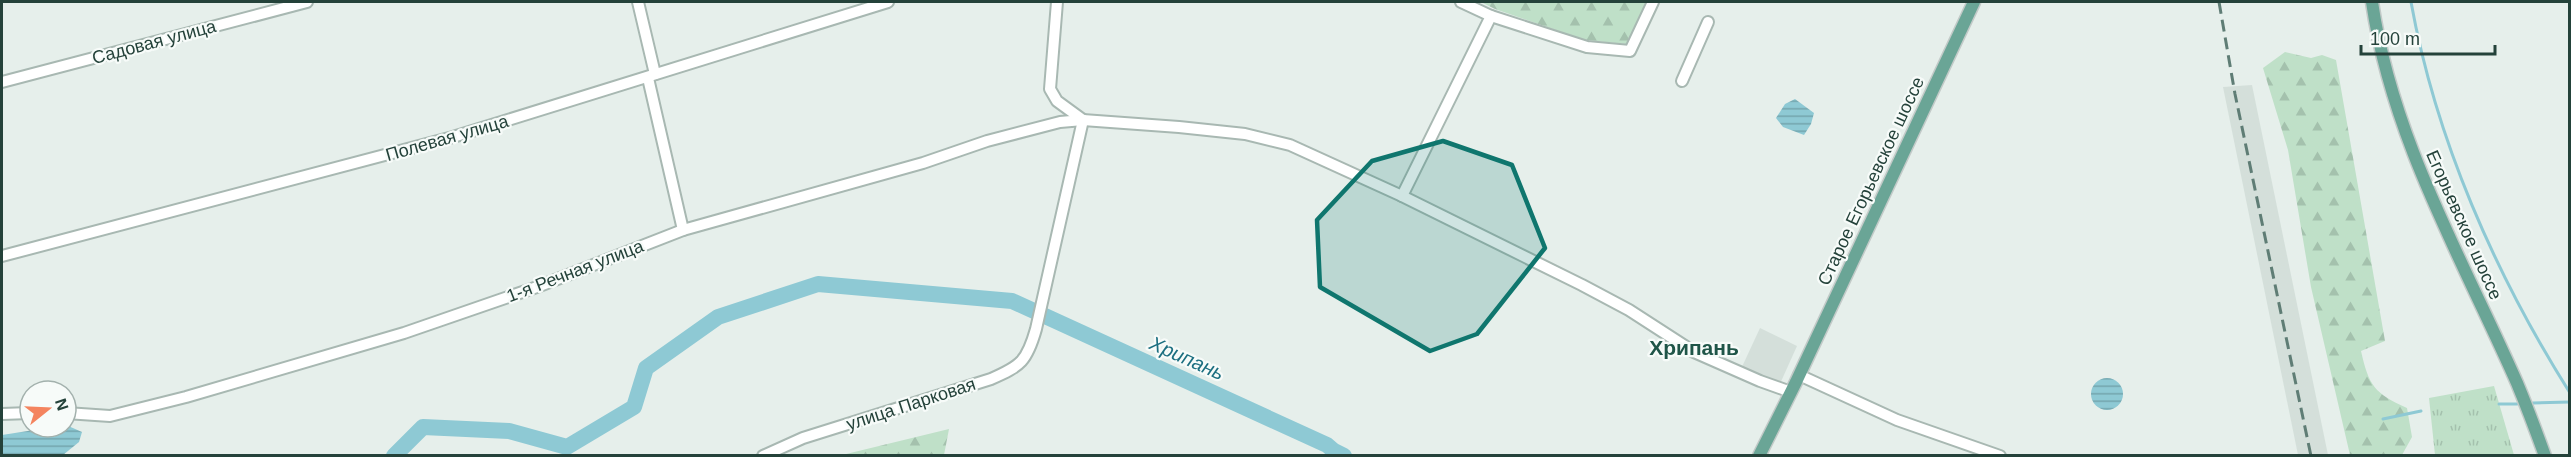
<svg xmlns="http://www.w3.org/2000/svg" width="2571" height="457" font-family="Arial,sans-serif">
  <defs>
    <pattern id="forest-firs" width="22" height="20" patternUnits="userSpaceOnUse" patternTransform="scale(1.5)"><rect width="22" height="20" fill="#bfe0c8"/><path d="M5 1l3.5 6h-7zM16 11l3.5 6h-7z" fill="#a4c1ad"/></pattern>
    <pattern id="park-tufts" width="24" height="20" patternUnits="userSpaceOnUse" patternTransform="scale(1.5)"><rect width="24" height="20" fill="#bfe0c8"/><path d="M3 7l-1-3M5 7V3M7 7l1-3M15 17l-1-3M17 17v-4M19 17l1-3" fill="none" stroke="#a4c1ad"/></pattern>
    <pattern id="water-rules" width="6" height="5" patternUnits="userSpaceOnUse" patternTransform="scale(1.5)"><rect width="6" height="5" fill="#8ec9d4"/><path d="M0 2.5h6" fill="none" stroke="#74a5ad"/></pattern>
  </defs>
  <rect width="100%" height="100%" fill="#e6efeb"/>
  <g fill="#d4dfda">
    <polygon points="2252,85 2328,455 2298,455 2223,87"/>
    <polygon points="1760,328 1797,346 1779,386 1741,369"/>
  </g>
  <g fill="url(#forest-firs)">
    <polygon points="1481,2 1647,2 1626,44 1584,40 1495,9"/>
    <path d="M2285,52L2311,58L2322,55L2336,60L2385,341L2361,351C2369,386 2374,393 2407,408L2412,437L2402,455H2350L2311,287L2288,150L2263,68Z"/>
    <polygon points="949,429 944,455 842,455"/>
  </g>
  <polygon fill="url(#park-tufts)" points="2494,386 2514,455 2435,455 2429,398"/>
  <g fill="url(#water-rules)">
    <polygon points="1795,99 1814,113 1811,124 1804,135 1783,127 1776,118 1785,104"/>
    <circle cx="2107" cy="394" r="16"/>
    <polygon points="66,425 82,432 79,442 63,455 2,455 2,435"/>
  </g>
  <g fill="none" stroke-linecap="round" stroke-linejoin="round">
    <g stroke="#8ec9d4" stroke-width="3">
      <path d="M2411,2C2436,140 2495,274 2570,393"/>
      <polyline points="2533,403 2570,402"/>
      <polyline points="2499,404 2517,404"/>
      <polyline points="2383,419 2421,411"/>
    </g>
    <polyline stroke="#8ec9d4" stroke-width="16" points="394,456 423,427 509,431 567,447 634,407 646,368 718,317 818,284 1012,301 1327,445 1334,451 1344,456"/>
    <defs>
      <g id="minor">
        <polyline points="638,2 655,74"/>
        <polyline points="1057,2 1050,89 1057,101 1083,120"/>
        <polyline points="1461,2 1491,16 1587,47 1630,51 1653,2"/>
        <polyline points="648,78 683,230"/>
        <polyline points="1682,81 1708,22"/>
        <polyline points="2,82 307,2"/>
        <polyline points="1402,196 1491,16"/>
        <polyline points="2,256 453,137 888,2"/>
        <polyline points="1799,375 1897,420 2000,456"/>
        <polyline points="66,413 110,416 186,397 404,333 537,287 683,230 923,163 987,141 1060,122 1083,120 1179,127 1245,134 1290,145 1402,196 1582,285 1629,310 1694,352 1760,381 1791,392"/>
        <polyline points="2,414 30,413"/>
        <path d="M763,456L803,438L991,379C1021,366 1027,361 1036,329L1083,120"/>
      </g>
      <g id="major">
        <path d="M2372,2C2392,139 2462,258 2517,383C2527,407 2536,431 2545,456"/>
        <polyline points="1759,456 1796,382 1974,2"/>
      </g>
    </defs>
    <use href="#minor" stroke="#a8b8b2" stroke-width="14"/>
    <use href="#major" stroke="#c2cac8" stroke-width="15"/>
    <use href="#minor" stroke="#fff" stroke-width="10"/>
    <use href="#major" stroke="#6aa596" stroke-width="12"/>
    <polyline stroke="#5f7d75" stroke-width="3" stroke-dasharray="12 6" stroke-linecap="butt" points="2219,2 2235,94 2311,456"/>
  </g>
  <path fill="#0f766e" fill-opacity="0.2" stroke="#0f766e" stroke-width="4.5" stroke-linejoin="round" d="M1443,141L1512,165L1545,248L1477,334L1430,351L1320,287L1317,220L1372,161Z"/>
  <g text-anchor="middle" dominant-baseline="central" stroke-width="4.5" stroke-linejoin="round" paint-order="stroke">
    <g font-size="18" fill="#24423a" stroke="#f7fbf9">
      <text transform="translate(154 42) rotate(-15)">Садовая улица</text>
      <text transform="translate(447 138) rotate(-16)">Полевая улица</text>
      <text transform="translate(1871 181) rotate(-65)">Старое Егорьевское шоссе</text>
      <text transform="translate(2464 225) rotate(66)">Егорьевское шоссе</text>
      <text transform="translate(575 271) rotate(-21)">1-я Речная улица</text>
      <text transform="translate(911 404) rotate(-18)">улица Парковая</text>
    </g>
    <g font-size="20" font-style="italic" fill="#1c6f80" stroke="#f7fbf9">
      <text transform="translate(1187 358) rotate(24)">Хрипань</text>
    </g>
    <g font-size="21" font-weight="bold" fill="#1f5548" stroke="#f7fbf9">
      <text x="1694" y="347">Хрипань</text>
    </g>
  </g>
  <rect width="2571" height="457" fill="none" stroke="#24423a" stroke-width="6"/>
  <g transform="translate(48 409) rotate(72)"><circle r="28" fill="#f7fbf9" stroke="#a3b1ad" stroke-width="1.5"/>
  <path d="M0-4.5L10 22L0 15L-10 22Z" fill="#f4845f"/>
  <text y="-9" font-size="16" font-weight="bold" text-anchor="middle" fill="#24423a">N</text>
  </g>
  <path d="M2361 45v9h134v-9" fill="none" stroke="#24423a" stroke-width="3"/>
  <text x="2370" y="45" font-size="18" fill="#24423a" stroke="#f7fbf9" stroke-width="4.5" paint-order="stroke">100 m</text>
</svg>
